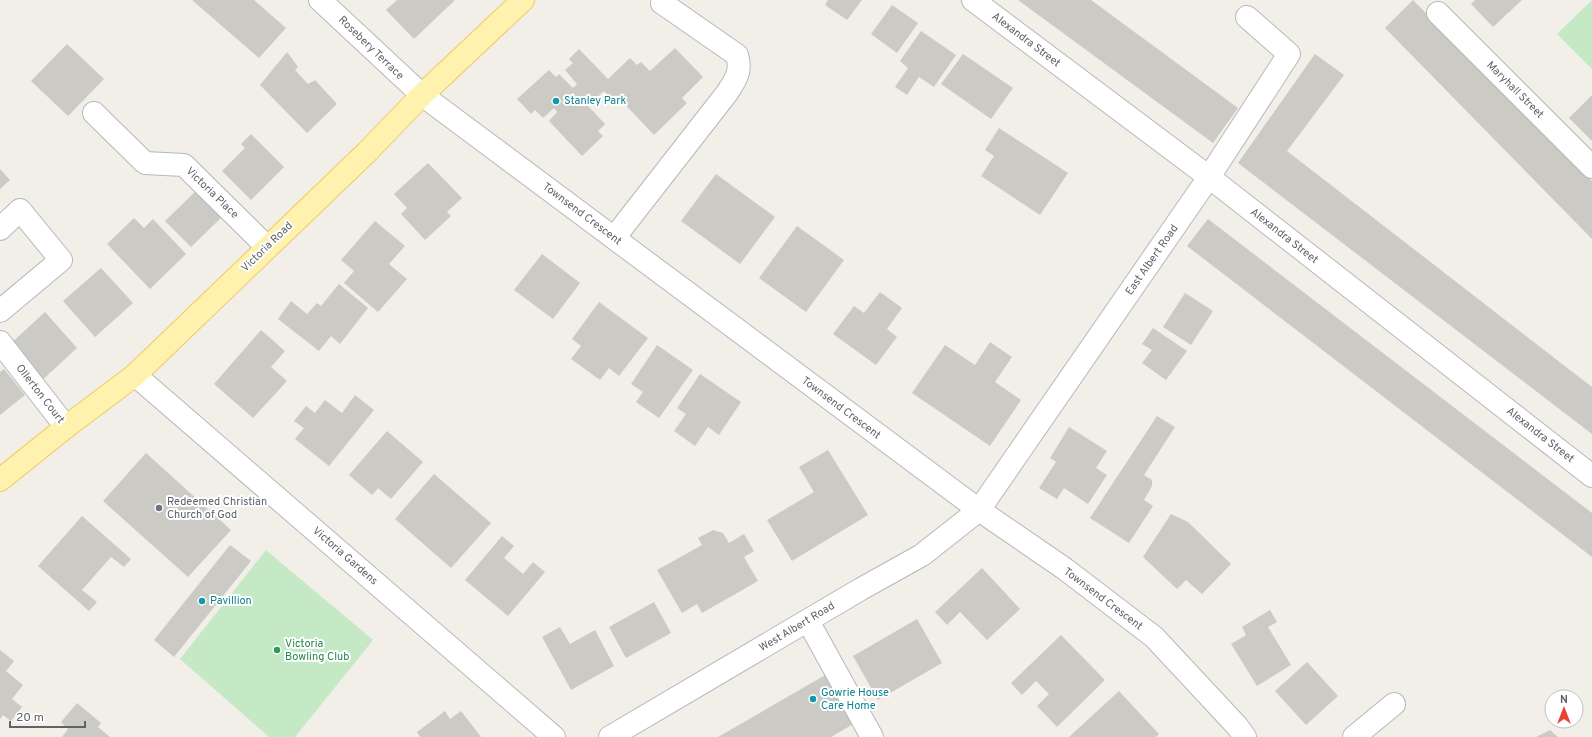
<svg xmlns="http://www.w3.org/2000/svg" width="1592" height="737" font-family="Overpass,sans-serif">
  <rect width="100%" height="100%" fill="#f1efe8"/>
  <g fill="#c5e8c5">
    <polygon points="1592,0 1592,69 1557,34"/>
    <polygon points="266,550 373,640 295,737 269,737 180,659"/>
  </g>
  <g fill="#cccac5">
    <polygon points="192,0 254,0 286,28 259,58"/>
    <polygon points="397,0 455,0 414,39 386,10"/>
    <polygon points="828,0 862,0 847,20 825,5"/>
    <polygon points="1018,0 1091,0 1238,108 1213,143"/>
    <polygon points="1413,0 1592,181 1592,239 1385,28"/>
    <polygon points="1475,0 1522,0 1493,27 1471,4"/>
    <polygon points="892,5 918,23 897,53 871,34"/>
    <polygon points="921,31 956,55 934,87 919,77 907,95 895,87 908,68 900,61"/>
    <polygon points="67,44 104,79 68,116 31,81"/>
    <polygon points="675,48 703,77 682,98 687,103 654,135 616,95 611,99 604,91 588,106 605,124 598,131 603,136 582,156 549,121 557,112 554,108 543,118 535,110 531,114 517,99 549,70 556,77 559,74 573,88 577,84 565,70 573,63 569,59 579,49 608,79 630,58 637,65 641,62 650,71"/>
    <polygon points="287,52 298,67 295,70 308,84 315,80 337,104 307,133 260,85"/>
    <polygon points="963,54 1013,88 991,119 941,84"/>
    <polygon points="1315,54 1344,75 1287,151 1592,387 1592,434 1238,163"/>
    <polygon points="1592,95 1592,141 1569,118"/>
    <polygon points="999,128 1068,173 1040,215 981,176 994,156 985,150"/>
    <polygon points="251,134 284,167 251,200 222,171 245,148 241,144"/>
    <polygon points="428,163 462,198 447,212 451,216 425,240 401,214 407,208 394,194"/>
    <polygon points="0,169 10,180 0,189"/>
    <polygon points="716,174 775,217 740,264 681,221"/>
    <polygon points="201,186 226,213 191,247 165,221"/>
    <polygon points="134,218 144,228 153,219 186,254 150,289 107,244"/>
    <polygon points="1208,219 1592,513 1592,557 1187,246"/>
    <polygon points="375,221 405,246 389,264 407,279 378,312 344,283 354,271 341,260"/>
    <polygon points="797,226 844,260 806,312 759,278"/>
    <polygon points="542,254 580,283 553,319 514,290"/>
    <polygon points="101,268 133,303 95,337 63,301"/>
    <polygon points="339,284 368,308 340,344 331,336 319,351 278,319 291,301 307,314 317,303 321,306"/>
    <polygon points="880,292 902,308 887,329 897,337 876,365 833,334 854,306 864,313"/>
    <polygon points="1185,293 1213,311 1191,345 1163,327"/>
    <polygon points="599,302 648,338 619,376 609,368 600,380 571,359 581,346 572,339"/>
    <polygon points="45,312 77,348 40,382 8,346"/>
    <polygon points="1153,328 1187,351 1166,380 1142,363 1152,350 1142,344"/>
    <polygon points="261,330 285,351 271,367 287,381 253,418 214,384"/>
    <polygon points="990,342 1012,357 995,382 1021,400 990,446 912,393 945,345 975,365"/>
    <polygon points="657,345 693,370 659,418 636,402 643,392 631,384"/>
    <polygon points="4,369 25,395 0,415 0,372"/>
    <polygon points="700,374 741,402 719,435 708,427 695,446 674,431 686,414 677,408"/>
    <polygon points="355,395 374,410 329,466 295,439 304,428 294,421 306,406 315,413 325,400 342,413"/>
    <polygon points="1157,416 1175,427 1144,475 1152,480 1152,486 1144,500 1153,506 1129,543 1090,518"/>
    <polygon points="1069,427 1107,451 1096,468 1107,475 1088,504 1064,488 1057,499 1039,488 1056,462 1050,458"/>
    <polygon points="387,431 423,462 391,499 378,488 372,495 349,475"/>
    <polygon points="828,450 868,515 792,561 767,520 814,492 799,467"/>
    <polygon points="146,453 231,530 188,577 103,501"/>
    <polygon points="434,474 491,523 451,568 395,519"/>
    <polygon points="1171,514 1188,522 1231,564 1202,594 1186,580 1177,589 1143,557"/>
    <polygon points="82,516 131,559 124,567 111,557 82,590 97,602 89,611 38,566"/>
    <polygon points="713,530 723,533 729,543 744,534 754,551 744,557 758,581 702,613 697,604 682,613 657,570 702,545 698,538"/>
    <polygon points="502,536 514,546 504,558 523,574 533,562 545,572 508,616 465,580"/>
    <polygon points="230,545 251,561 174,657 154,640"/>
    <polygon points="982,568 1020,609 987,640 960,612 947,625 935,612"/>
    <polygon points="654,602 671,633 626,658 609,627"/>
    <polygon points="1270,610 1277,622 1268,627 1291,665 1257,686 1231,644 1246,635 1242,627"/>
    <polygon points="917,619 942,663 878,700 853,656"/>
    <polygon points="560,627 570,644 595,630 614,666 571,690 542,637"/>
    <polygon points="1061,635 1105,680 1057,727 1037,706 1049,694 1036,681 1022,695 1011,683"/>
    <polygon points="0,650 14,661 6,671 23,685 12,699 22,707 11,721 3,715 0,719"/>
    <polygon points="1307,662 1338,696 1306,725 1275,691"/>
    <polygon points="827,674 855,723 831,737 718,737"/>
    <polygon points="1119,691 1159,734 1156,737 1069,737"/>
    <polygon points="77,703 101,723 98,727 110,737 62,737 68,729 61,722"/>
    <polygon points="445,711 450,719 461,711 481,737 420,737 417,732"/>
    <polygon points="1550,730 1558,737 1536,737"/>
  </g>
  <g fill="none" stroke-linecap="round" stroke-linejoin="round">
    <defs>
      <g id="minor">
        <polyline points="320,0 422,95 979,510 1065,569 1154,637 1237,726 1245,737"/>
        <polyline points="973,0 1209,177 1592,476"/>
        <polyline points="1438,13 1592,167"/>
        <polyline points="94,113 145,163 184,165 267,247"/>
        <polyline points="0,229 20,210 61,260 0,311"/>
        <path d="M614,238L727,93C736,79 742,71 737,55L662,3"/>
        <polyline points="0,342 66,427"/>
        <polyline points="135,375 554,737"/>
        <polyline points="808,621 872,737"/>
        <polyline points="610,737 861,589 922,555 979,510 1209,177 1289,54 1247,17"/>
        <polyline points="1354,737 1394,704"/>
      </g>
      <polyline id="major" points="0,480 66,427 135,375 366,153 422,95 523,0"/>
    </defs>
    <use href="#minor" stroke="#b5b8bc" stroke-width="24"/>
    <use href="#major" stroke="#f2c960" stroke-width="24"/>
    <use href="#minor" stroke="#fff" stroke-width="22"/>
    <use href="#major" stroke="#fff2af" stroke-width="22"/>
  </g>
  <g fill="#0f9aa8" stroke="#fff" stroke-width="1.5">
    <circle cx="556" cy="101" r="4"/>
    <circle cx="202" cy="601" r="4"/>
    <circle cx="813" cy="699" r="4"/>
  </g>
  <circle fill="#6b7280" stroke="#fff" stroke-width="1.5" cx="159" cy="508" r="4"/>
  <circle fill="#2e9e5b" stroke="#fff" stroke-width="1.5" cx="277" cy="650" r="4"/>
  <g text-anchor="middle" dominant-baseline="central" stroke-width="4" stroke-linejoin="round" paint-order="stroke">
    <g font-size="11" fill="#5f6368" stroke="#fff">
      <text transform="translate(1026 40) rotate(37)">Alexandra Street</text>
      <text transform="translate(371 48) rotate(44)">Rosebery Terrace</text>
      <text transform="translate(1515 90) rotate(45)">Maryhall Street</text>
      <text transform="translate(212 193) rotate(44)">Victoria Place</text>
      <text transform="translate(582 214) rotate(37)">Townsend Crescent</text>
      <text transform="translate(1284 236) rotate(38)">Alexandra Street</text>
      <text transform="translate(267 247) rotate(-44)">Victoria Road</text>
      <text transform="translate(1152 260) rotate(-55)">East Albert Road</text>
      <text transform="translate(40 394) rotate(52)">Ollerton Court</text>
      <text transform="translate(841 408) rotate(37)">Townsend Crescent</text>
      <text transform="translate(1540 435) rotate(38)">Alexandra Street</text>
      <text transform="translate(345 556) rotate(41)">Victoria Gardens</text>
      <text transform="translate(1103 599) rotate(37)">Townsend Crescent</text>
      <text transform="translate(797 627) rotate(-31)">West Albert Road</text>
    </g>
    <g font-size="11" fill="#0d838f" stroke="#fff" text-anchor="start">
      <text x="564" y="101">Stanley Park</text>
      <text x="210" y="601">Pavillion</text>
      <text x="821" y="693">Gowrie House<tspan x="821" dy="13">Care Home</tspan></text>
    </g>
    <g font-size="11" fill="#5b616d" stroke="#fff" text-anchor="start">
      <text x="167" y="502">Redeemed Christian<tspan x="167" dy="13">Church of God</tspan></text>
    </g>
    <g font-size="11" fill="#27864d" stroke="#fff" text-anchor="start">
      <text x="285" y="644">Victoria<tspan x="285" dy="13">Bowling Club</tspan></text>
    </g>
  </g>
  <g transform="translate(1564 709)"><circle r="19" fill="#ffffff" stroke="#bfc1c3"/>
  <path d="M0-3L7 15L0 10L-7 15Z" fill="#ea4335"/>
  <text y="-6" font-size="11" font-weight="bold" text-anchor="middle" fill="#5f6368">N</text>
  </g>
  <path d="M10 721v6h75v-6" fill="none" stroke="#5f6368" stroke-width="2"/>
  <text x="16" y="721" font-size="12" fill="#5f6368" stroke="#ffffff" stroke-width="3" paint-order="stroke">20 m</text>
</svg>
